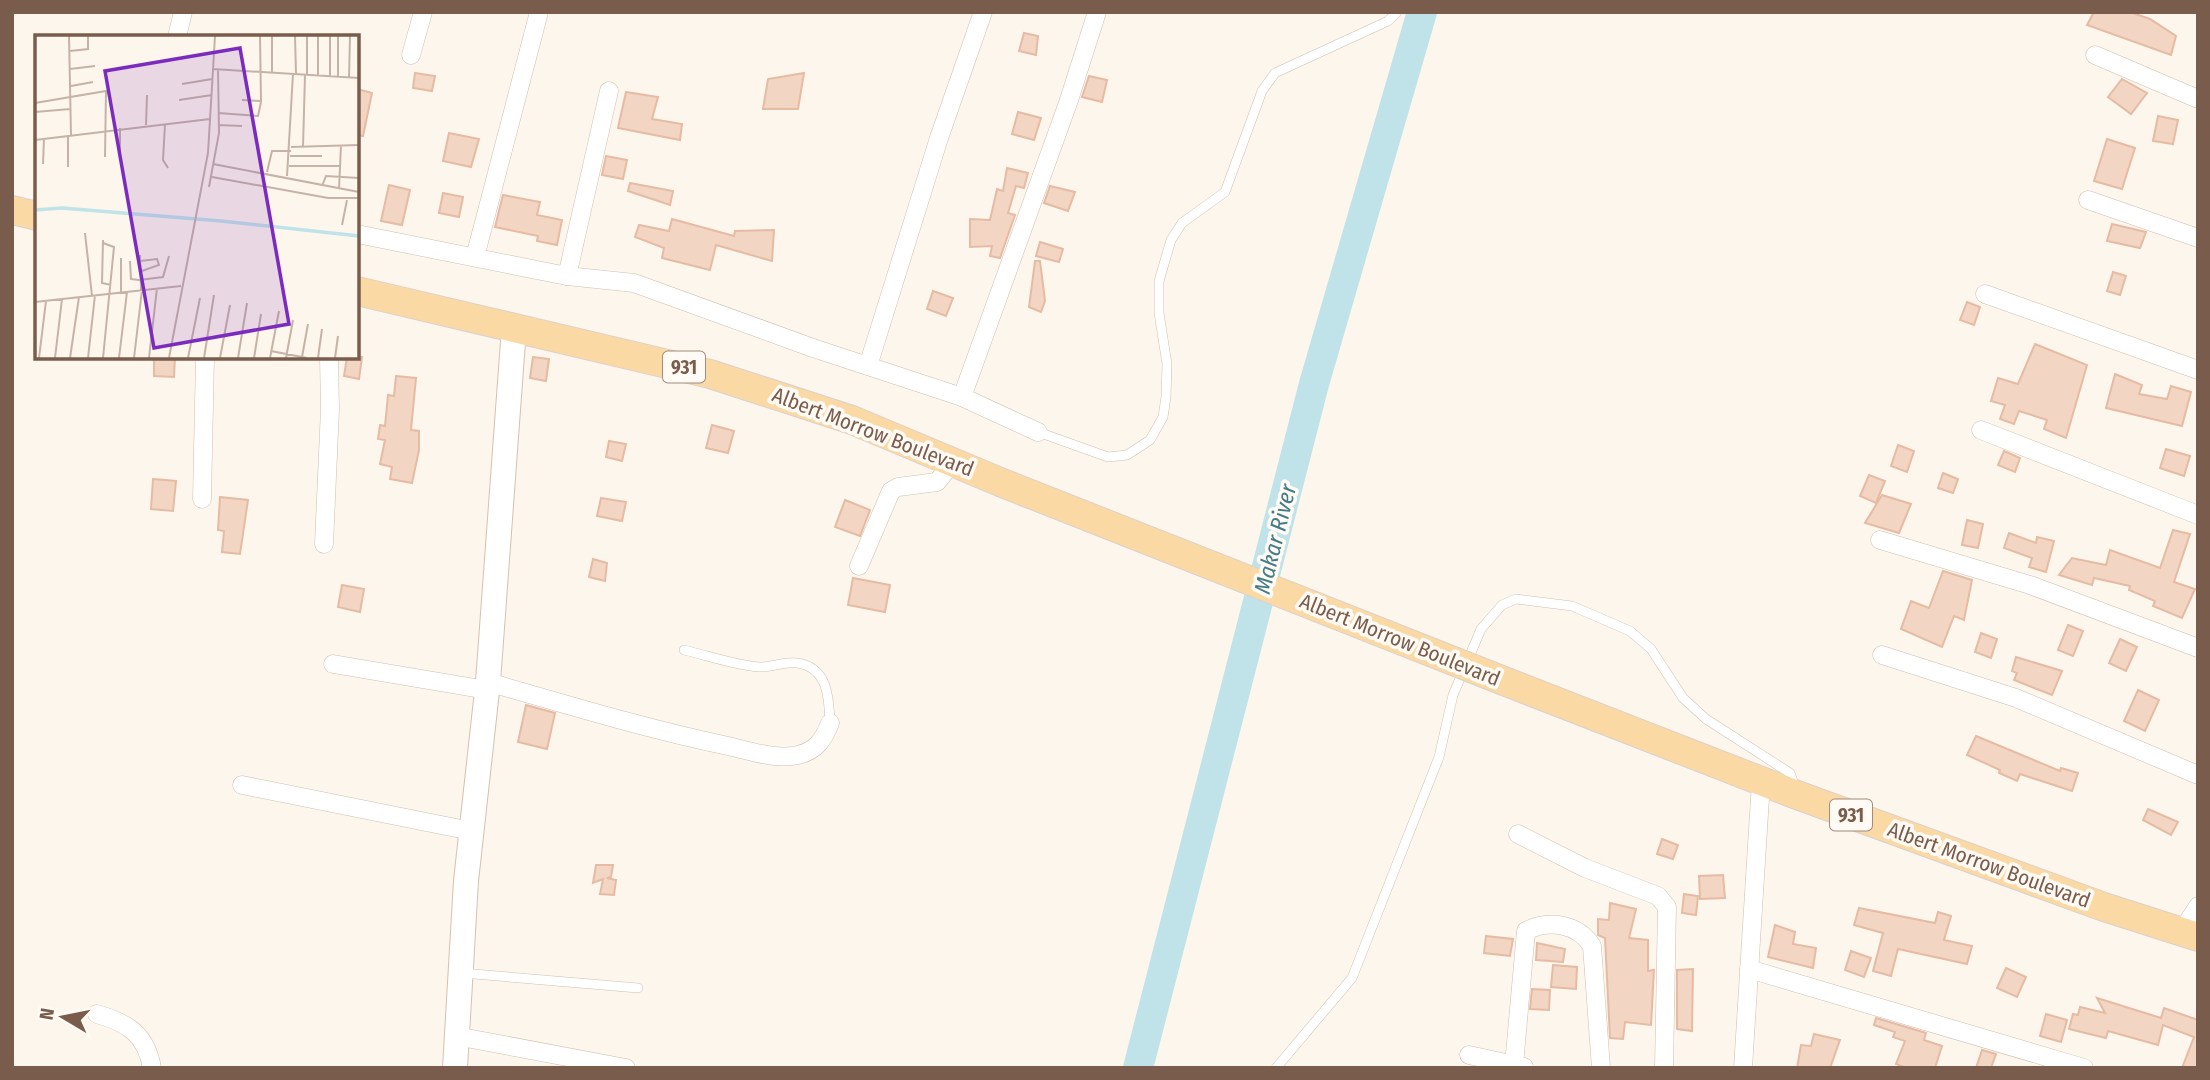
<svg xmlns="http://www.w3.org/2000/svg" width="2210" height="1080" font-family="'Fira Sans Condensed',sans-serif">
  <rect width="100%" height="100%" fill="#fdf6ec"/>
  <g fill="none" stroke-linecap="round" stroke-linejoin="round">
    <polyline stroke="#bfe3e8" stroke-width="30" points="1138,1068 1314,384 1422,12"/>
  </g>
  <g fill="#f3d5c3" stroke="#e6bba3" stroke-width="2">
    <polygon points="2094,12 2130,12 2150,19 2176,36 2171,55 2087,25"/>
    <polygon points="1024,33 1038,36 1036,55 1019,51"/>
    <polygon points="415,73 435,76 432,91 413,88"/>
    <polygon points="804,73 798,109 763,109 768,79"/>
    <polygon points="1089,76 1107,80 1102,102 1082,97"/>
    <polygon points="2122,79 2147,93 2131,114 2108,97"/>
    <polygon points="357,89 372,93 363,136 357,135"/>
    <polygon points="626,92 658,97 652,119 682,124 680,140 618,128"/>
    <polygon points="1018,112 1041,118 1034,140 1012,134"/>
    <polygon points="2158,116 2178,120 2173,144 2153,141"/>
    <polygon points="449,133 479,139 471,167 443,161"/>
    <polygon points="2107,139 2135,148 2122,189 2094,181"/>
    <polygon points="606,156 627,160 623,179 602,175"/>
    <polygon points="1007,168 1028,173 1024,188 1016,186 1008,213 1015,215 1000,258 990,256 992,246 970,247 970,219 990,220 997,189 1003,191"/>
    <polygon points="630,183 673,191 670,205 628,191"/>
    <polygon points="389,185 410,190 402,225 381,221"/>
    <polygon points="1050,186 1075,192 1068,211 1044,203"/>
    <polygon points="443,193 463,197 459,217 439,213"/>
    <polygon points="503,195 540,202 537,215 562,220 557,245 537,241 538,236 495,227"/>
    <polygon points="672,219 734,236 735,231 774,230 772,261 716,245 710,270 662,258 664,248 635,237 639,225 669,231"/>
    <polygon points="2112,224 2146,232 2140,248 2107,241"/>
    <polygon points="1040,242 1063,249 1059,262 1036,256"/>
    <polygon points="1035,261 1040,261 1045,301 1041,312 1029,307"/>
    <polygon points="2113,272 2126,276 2120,295 2107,291"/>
    <polygon points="933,291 953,298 946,316 927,309"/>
    <polygon points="1967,302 1980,307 1974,325 1960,320"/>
    <polygon points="2035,344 2087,365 2066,438 2044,429 2047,420 2019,411 2014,424 2000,419 2005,405 1991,401 1998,378 2018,384"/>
    <polygon points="154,357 175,357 174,377 154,376"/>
    <polygon points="347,357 362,357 359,379 344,376"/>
    <polygon points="533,357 549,359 546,381 530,378"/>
    <polygon points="2115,374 2142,385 2139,394 2167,399 2171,386 2191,392 2182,426 2106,408"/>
    <polygon points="396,376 416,378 411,430 419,431 419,450 412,483 390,479 392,467 380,464 385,440 378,439 380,425 385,426 388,395 394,396"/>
    <polygon points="712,425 734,431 728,453 706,448"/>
    <polygon points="609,441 626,444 622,461 606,457"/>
    <polygon points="1898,445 1914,451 1907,472 1891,466"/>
    <polygon points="2166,449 2190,456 2184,476 2160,468"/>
    <polygon points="2004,451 2020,458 2015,472 1998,465"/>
    <polygon points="1943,473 1958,479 1953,493 1938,488"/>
    <polygon points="1869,475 1885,481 1876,503 1860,496"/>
    <polygon points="153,479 176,481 173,511 151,509"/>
    <polygon points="1882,495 1911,504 1899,533 1865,523"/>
    <polygon points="220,497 248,500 240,554 222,552 224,531 218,530"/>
    <polygon points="601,498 626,502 622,521 597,516"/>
    <polygon points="845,500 870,510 860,536 835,527"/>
    <polygon points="1967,520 1983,524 1978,548 1962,545"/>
    <polygon points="2173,530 2190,534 2174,582 2195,589 2182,618 2153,606 2155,601 2129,590 2130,586 2094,578 2092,585 2059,575 2072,558 2106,565 2110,550 2160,568"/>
    <polygon points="2009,533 2036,543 2037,537 2054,541 2046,572 2029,567 2032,558 2004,548"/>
    <polygon points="593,559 607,563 605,581 589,577"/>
    <polygon points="1943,571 1972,580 1964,620 1954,616 1942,647 1901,629 1911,601 1929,608"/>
    <polygon points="853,578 890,585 885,612 848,605"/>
    <polygon points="342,585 364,589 360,612 338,607"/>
    <polygon points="2068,625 2083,631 2073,656 2058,650"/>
    <polygon points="1981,633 1997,639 1991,658 1975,652"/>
    <polygon points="2120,639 2137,647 2126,671 2109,663"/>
    <polygon points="2016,657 2062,671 2052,695 2014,680 2017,673 2012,671"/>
    <polygon points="2138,690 2159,700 2145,731 2124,721"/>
    <polygon points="526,705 555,713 547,749 518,742"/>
    <polygon points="1976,736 2060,771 2061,768 2078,773 2072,791 2020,774 2017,781 1999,773 2000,770 1967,755"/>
    <polygon points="2148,809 2178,822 2171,835 2143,820"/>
    <polygon points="1662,839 1678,845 1673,859 1657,854"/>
    <polygon points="596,865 613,865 611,877 607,878 616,880 614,895 600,894 603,879 593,883"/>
    <polygon points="1723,875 1725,898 1700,899 1699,876"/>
    <polygon points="1684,894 1698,896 1696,915 1682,913"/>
    <polygon points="1610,903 1636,909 1629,938 1648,940 1648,971 1654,970 1651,1025 1625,1022 1623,1039 1610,1038 1605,938 1598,935 1598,919 1609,920"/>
    <polygon points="1859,908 1935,923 1938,912 1951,916 1944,940 1972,946 1967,964 1898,949 1891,976 1873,971 1883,933 1854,925"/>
    <polygon points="1775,925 1795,932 1793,944 1816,948 1813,968 1768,957"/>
    <polygon points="1486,936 1513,939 1510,956 1484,953"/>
    <polygon points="1537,943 1565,949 1563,962 1536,960"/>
    <polygon points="1851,951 1871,958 1864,977 1845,970"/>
    <polygon points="1553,965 1577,967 1576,989 1551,987"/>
    <polygon points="2006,968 2026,977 2017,997 1997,988"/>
    <polygon points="1693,969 1692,1031 1677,1029 1677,970"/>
    <polygon points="1532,989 1550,990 1549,1010 1530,1009"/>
    <polygon points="2097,998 2161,1018 2164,1008 2198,1020 2198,1068 2182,1068 2194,1037 2163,1025 2158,1045 2108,1031 2106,1038 2069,1029 2073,1014 2078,1015 2080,1007 2105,1013"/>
    <polygon points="2046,1014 2067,1020 2061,1042 2040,1036"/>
    <polygon points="1876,1018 1926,1033 1924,1040 1942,1046 1935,1068 1906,1068 1896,1064 1905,1041 1893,1037 1895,1032 1874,1025"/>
    <polygon points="1814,1034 1840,1040 1830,1068 1797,1068 1801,1045 1811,1046"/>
    <polygon points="1982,1050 1996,1054 1991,1068 1976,1068"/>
  </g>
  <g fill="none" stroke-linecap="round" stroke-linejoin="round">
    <defs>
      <g id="lane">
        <polyline points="1038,432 1108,457 1127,455 1150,440 1163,417 1166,397 1167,364 1159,313 1159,281 1171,240 1182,223 1225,192 1262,91 1275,73 1388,21 1397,12"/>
        <path d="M684,650C709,656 734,665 759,667C771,668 784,661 797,663C828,667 829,698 830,723"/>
        <polyline points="462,973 638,988"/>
        <polyline points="1276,1068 1352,978 1439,757 1453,695 1481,629 1502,605 1516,599 1572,606 1630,631 1651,649 1683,698 1706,719 1790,773 1796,790"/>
      </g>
      <g id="street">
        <polyline points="177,37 183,12"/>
        <polyline points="411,55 423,12"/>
        <polyline points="2095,55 2198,99"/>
        <polyline points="2088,200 2198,238"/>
        <polyline points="357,234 567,276 634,283 813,348 962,397 1038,432"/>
        <polyline points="475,257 539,12"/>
        <polyline points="567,276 609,91"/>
        <polyline points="1985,294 2198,370"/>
        <polyline points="868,366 939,138 983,12"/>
        <polyline points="962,397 1068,103 1097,12"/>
        <polyline points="1981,430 2198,515"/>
        <polyline points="202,499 205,357"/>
        <polyline points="1880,540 2030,585 2198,648"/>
        <polyline points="324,544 330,409 329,357"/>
        <polyline points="859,566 891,491 898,487 937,482 953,462"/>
        <polyline points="1882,655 2016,698 2198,775"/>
        <polyline points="333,664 487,690"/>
        <path d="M488,682C568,705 647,729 728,746C750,751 776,760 798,755C816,751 824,739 830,723"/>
        <polyline points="242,785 471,831"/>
        <polyline points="1518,834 1585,868 1658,896 1667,907 1664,1068"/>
        <polyline points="2182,931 2198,906"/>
        <polyline points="1749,969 2084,1068"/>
        <path d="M97,1014C128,1023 146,1034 152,1068"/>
        <polyline points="456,1036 626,1068"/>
        <polyline points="1469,1055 1524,1067"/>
        <path d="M1514,1065L1526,931C1550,919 1578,924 1592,946L1601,1068"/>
        <polyline points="1743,1068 1761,782"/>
      </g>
      <polyline id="secondary" points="455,1068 466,881 488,682 514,328"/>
      <g id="primary">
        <polyline points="12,210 37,216"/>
        <polyline points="357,291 710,374 852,420 1000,482"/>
        <polyline points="1509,683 1797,795 2104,907 2198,937"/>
      </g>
    </defs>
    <use href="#lane" stroke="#d1beb0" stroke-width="10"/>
    <use href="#street" stroke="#d1beb0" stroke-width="19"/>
    <use href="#secondary" stroke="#d6c0b0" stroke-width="26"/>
    <use href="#primary" stroke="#dad1cd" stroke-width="30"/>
    <use href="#lane" stroke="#fff" stroke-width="9"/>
    <use href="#street" stroke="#fff" stroke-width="18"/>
    <use href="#secondary" stroke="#fff" stroke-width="24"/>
    <use href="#primary" stroke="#fbd9a5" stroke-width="28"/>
    <defs>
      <polyline id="primary-bridge" points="1000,482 1509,683"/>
    </defs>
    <use href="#primary-bridge" stroke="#dad1cd" stroke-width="30" stroke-linecap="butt"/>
    <use href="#primary-bridge" stroke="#fbd9a5" stroke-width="28"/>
  </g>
  <g text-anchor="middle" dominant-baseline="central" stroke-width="7" stroke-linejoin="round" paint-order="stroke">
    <g fill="#fffaf3" stroke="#a28b7f" stroke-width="2">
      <rect x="663" y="351.5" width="42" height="31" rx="5"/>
      <rect x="1830" y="799.5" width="42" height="31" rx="5"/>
    </g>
    <g font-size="19" font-weight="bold" fill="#7a5c4d">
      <text x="684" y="367">931</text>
      <text x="1851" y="815">931</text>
    </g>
    <g font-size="21" fill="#7a5c4d" stroke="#fffaf3">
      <text transform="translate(873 432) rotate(21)">Albert Morrow Boulevard</text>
      <text transform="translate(1400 640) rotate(22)">Albert Morrow Boulevard</text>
      <text transform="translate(1989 865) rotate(20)">Albert Morrow Boulevard</text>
    </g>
    <g font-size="23" font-style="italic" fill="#437c86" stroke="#fffaf3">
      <text transform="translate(1275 539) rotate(-76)">Makar River</text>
    </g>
  </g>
  <g transform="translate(35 35)">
    <rect width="324" height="324" fill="#fdf6ec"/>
    <path fill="none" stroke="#bfe3e8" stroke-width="3.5" d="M0,175L27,173L186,186L324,201"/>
    <path fill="none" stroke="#c5b3a7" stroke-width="2" d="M34,1L36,100M237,1V38M260,1L261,39M272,1V40M303,1V42M35,16L53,14V1M35,34L60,31M178,34L324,43M283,41V1M295,41V1M314,43L315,1M147,49L177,44M36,51L58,47M144,65L177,60M207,65L226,66L225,1M0,68L71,56L70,122M0,77L35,74M183,78L223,81L226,67M130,89L128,125L133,133M111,90L112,60M183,90L207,91M33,100V132M0,105L175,84M256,112L324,110M268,112L270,40M255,121H287M85,126V93M8,129L9,103M178,129L324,157M254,131H305M232,137L237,116H256M252,141L258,39M177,142L293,163H324M287,151L291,141L324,143M174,152L184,98L183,34M304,154L306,110M307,190L312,165M50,198L57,261M68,205L67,248L76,250M68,208L79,212L68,323M105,220L106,255M95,226L96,244L104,245L128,242L134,221M104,237L124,230L122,224L105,226M86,257V223M0,267L146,251M236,316L272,323M267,322L273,289M4,323L11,266M20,323L27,264M35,323L44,262M53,323L60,260M84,323L92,257M99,323L107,255M114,323L122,253M134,323L173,118L180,1M153,323L165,263M169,323L179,260M185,323L195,270M203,323L212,268M219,323L226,279M235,323L244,276M251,323L258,285M283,323L287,294M300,323L303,301"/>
    <path fill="#7b2cbf" fill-opacity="0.15" stroke="#7b2cbf" stroke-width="3.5" d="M205,13L254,289L119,313L70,36Z"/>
    <rect width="324" height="324" fill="none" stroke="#7a5c4d" stroke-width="3.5"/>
  </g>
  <rect width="2210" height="1080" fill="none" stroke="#7a5c4d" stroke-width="28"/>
  <g transform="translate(63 1017) rotate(280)" stroke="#fffaf3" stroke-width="5" paint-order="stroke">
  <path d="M0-5L12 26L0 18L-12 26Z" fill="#7a5c4d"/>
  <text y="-10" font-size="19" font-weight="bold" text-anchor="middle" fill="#7a5c4d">N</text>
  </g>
</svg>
